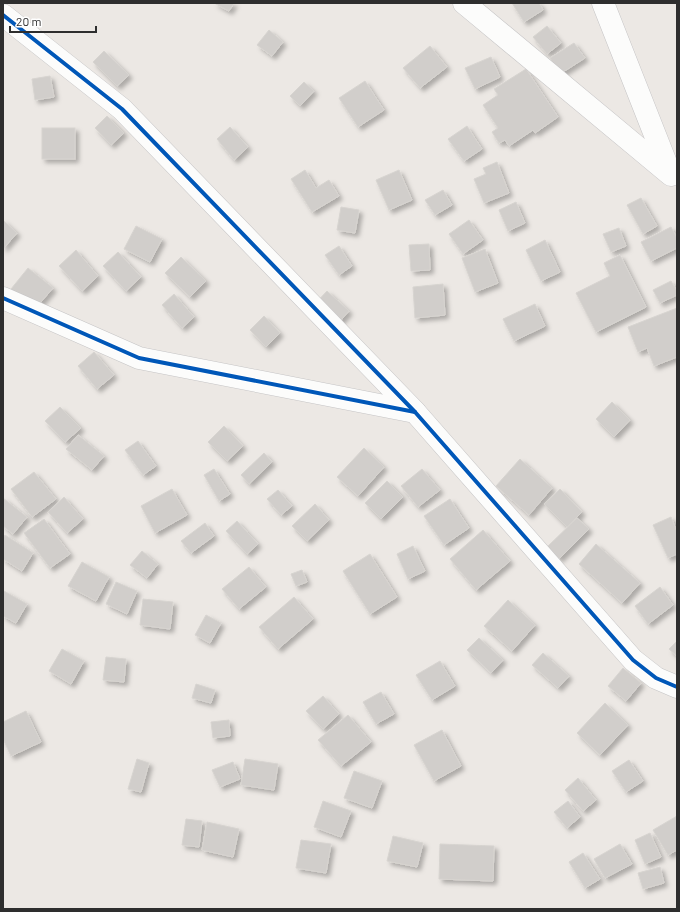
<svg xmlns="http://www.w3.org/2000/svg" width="680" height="912" font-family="Barlow,sans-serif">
  <defs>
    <filter id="shadow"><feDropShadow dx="3.5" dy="3.5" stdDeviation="2" flood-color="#0004"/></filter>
  </defs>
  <rect width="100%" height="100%" fill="#ece8e4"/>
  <g fill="#d1cecb" stroke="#d7d4d0" filter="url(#shadow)">
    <polygon points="214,3 234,3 229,11"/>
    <polygon points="512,3 539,3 543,10 524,22"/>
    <polygon points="547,26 561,43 547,54 533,37"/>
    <polygon points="269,30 283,42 272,56 257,45"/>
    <polygon points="574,43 585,58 560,74 550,58"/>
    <polygon points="430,46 447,67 420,88 403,68"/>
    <polygon points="104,51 129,75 117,86 93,62"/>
    <polygon points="491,57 500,77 475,89 465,68"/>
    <polygon points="526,69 558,117 535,133 533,130 509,146 505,140 499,143 492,132 498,128 483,105 498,95 494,89"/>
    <polygon points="50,76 54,97 35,100 32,79"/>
    <polygon points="365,81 384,110 358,127 339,98"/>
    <polygon points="304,82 314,91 300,106 290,96"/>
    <polygon points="107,116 124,133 111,145 95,128"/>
    <polygon points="467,126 482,149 464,161 448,139"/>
    <polygon points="230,127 248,147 234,160 217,139"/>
    <rect x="42" y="128" width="33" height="31"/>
    <polygon points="497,162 509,193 484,203 474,179 486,174 483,168"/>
    <polygon points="305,170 316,188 329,180 339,196 312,212 291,179"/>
    <polygon points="399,170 412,200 389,210 376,180"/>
    <polygon points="443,190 452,205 435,215 425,200"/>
    <polygon points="641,198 657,226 643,234 627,205"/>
    <polygon points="516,202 525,223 508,231 499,210"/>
    <polygon points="341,207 359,210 355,233 337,230"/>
    <polygon points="3,220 17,233 3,249"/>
    <polygon points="469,220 483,240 463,254 449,234"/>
    <polygon points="136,226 162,239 150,262 124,249"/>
    <polygon points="671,227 677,238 677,248 651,261 641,242"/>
    <polygon points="619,228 626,246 611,252 603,234"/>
    <polygon points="545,240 560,272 541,281 526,250"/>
    <polygon points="429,244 430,270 411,271 409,245"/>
    <polygon points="339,246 352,266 339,275 325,255"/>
    <polygon points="485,249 498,283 475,292 462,258"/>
    <polygon points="76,250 98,276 82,291 59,266"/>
    <polygon points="118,252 141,277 126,291 103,266"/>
    <polygon points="620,255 646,307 596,332 576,293 610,276 604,263"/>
    <polygon points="181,257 206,281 190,297 165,273"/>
    <polygon points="28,268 53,288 35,309 11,289"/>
    <polygon points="671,281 677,291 677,295 660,303 653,290"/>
    <polygon points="443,284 445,315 415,318 413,287"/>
    <polygon points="327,291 349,311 335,327 313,306"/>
    <polygon points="174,294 194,317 182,328 162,305"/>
    <polygon points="535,304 545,326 514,341 503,319"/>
    <polygon points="677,308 677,357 654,366 647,348 638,352 628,327"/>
    <polygon points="264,316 280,333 266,347 250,330"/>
    <polygon points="94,352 114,375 97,389 78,366"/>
    <polygon points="612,402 630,420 614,437 596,419"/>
    <polygon points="60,407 81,428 65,442 45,421"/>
    <polygon points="224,426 243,446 227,461 208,442"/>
    <polygon points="78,435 104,456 92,470 66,449"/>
    <polygon points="138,441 156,466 143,475 125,450"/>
    <polygon points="364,448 384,467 358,496 337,477"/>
    <polygon points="264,453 272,462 249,484 241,475"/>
    <polygon points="520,459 552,488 529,515 496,486"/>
    <polygon points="214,469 230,494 219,501 204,475"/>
    <polygon points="422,469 440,490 418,507 401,486"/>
    <polygon points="34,472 56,499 32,517 11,489"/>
    <polygon points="387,481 403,497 381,519 365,503"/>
    <polygon points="172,489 187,515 155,533 141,506"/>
    <polygon points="560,489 582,512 567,527 544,504"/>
    <polygon points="278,490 292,506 281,515 267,499"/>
    <polygon points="64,497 83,519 67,533 48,512"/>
    <polygon points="3,498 27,517 13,534 3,526"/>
    <polygon points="450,499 469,528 444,545 424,516"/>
    <polygon points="315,504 329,520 307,541 292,526"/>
    <polygon points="671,517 677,532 677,554 668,558 653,525"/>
    <polygon points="577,518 589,529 559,559 547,547"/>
    <polygon points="44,519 70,554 50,568 24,533"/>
    <polygon points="237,521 258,544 247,554 226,531"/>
    <polygon points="205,523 214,536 191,553 181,541"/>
    <polygon points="483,530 510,561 476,590 450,559"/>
    <polygon points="5,535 33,553 22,571 3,559 3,538"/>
    <polygon points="596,544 640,583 622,603 579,564"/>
    <polygon points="413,546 425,571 408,579 397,554"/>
    <polygon points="142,551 158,564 147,578 130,565"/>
    <polygon points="370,554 397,597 370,614 343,571"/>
    <polygon points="82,562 109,577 96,601 68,586"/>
    <polygon points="249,567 266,587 239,609 222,589"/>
    <polygon points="302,570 307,582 296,586 291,574"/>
    <polygon points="116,582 137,591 127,614 106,604"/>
    <polygon points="660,587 673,605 648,624 635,606"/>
    <polygon points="4,591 27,604 16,623 3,616 3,594"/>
    <polygon points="294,597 313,619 278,649 259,627"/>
    <polygon points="143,599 173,602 170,629 140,625"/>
    <polygon points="508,600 535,625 512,651 484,626"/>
    <polygon points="206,615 221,623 210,643 195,635"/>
    <polygon points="479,638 503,660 491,673 467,650"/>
    <polygon points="677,641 677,656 669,649"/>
    <polygon points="62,649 84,661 71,684 49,671"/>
    <polygon points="543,653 569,676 558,688 532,665"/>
    <polygon points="106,657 126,659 124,682 103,680"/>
    <polygon points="440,661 455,686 432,700 416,675"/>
    <polygon points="623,668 641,683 626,701 608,686"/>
    <polygon points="196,684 215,690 211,703 192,698"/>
    <polygon points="381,692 394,714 376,724 363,702"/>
    <polygon points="323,696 339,714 323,729 306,711"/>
    <polygon points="605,703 628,725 600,755 577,733"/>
    <polygon points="26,711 41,742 11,756 3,739 3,722"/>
    <polygon points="348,715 371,742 341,766 318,740"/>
    <polygon points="229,720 230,736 213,738 211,722"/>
    <polygon points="442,730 461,766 434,781 414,745"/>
    <polygon points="137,759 149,763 141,792 128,789"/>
    <polygon points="245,759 278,764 274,790 241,785"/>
    <polygon points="629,760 643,781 626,792 612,771"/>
    <polygon points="233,762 240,779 220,787 212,770"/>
    <polygon points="354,771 382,781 372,808 344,798"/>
    <polygon points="578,778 596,800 583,811 565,790"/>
    <polygon points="323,801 351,811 341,837 314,827"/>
    <polygon points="568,801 580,817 567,828 554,812"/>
    <polygon points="677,816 677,850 668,855 653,830"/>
    <polygon points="186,819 202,821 199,847 182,845"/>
    <polygon points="207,822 239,829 233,857 202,850"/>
    <polygon points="650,833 661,857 645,864 635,840"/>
    <polygon points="393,836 423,843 417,867 387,861"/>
    <polygon points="301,840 331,844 326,873 296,868"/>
    <polygon points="440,844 494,846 493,881 439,879"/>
    <polygon points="620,844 632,864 605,878 594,859"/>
    <polygon points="583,853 600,879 585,888 569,862"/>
    <polygon points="660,867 664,883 643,889 638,873"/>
  </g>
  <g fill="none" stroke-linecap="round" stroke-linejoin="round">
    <defs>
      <g id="street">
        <polyline points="464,3 671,175"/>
        <polyline points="603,3 670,173"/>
        <polyline points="3,15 122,109 415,412"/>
        <polyline points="3,298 139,358 415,412 633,660 656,678 677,687"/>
      </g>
    </defs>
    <use href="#street" stroke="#c5c4c5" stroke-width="23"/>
    <use href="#street" stroke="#fcfcfb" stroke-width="22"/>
    <defs>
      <g id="cycleway">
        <polyline points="3,15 122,109 415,412"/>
        <polyline points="3,298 139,358 415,412 633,660 656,678 677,687"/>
      </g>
    </defs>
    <use href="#cycleway" stroke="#fff" stroke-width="6"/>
    <use href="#cycleway" stroke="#0057b8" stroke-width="4"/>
  </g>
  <rect width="680" height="912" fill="none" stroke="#2e2e2e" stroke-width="8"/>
  <path d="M10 26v6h86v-6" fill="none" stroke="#2e2e2e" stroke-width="2"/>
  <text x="16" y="26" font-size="12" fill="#2e2e2e" stroke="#ffffff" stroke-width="3" paint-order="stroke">20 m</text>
</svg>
